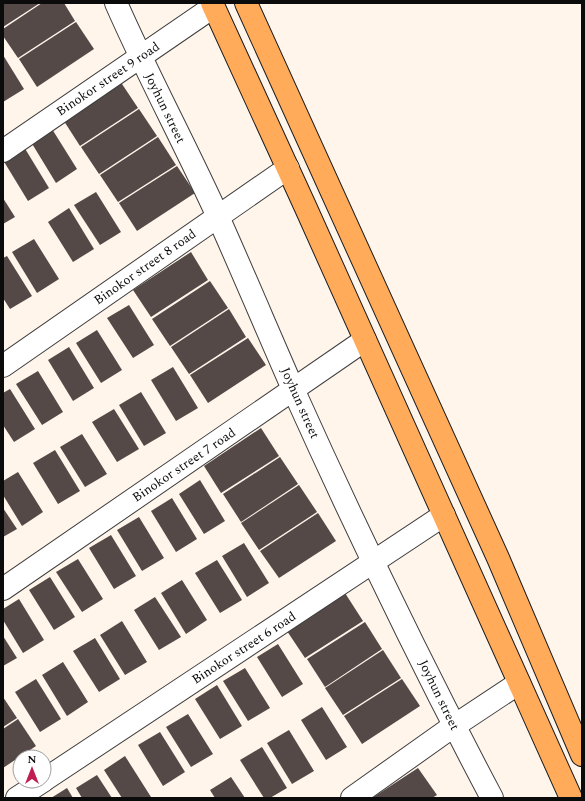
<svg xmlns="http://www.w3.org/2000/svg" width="585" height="801" font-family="Spectral,serif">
  <rect width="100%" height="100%" fill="#fff5ea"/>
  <g fill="#544947">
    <polygon points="3,3 40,3 3,27"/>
    <polygon points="42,3 64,3 75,21 18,58 3,36 3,29"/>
    <polygon points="76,22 94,49 37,87 19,59"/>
    <polygon points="3,55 24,89 3,102"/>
    <polygon points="120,81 138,108 80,146 62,118"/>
    <polygon points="139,109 157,136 99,174 81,147"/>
    <polygon points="52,129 77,169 56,183 31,142"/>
    <polygon points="158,137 176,165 118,202 100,175"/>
    <polygon points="24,147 49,188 28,201 3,160"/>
    <polygon points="177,166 195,193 137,231 119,203"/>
    <polygon points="96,192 121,232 100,245 74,205"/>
    <polygon points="3,198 15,217 3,224"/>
    <polygon points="69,208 94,249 73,262 48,222"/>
    <polygon points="34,239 59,279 37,293 12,252"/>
    <polygon points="191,252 208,280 151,317 133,290"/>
    <polygon points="7,256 32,296 10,309 3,298 3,258"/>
    <polygon points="210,281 228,308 170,346 152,319"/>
    <polygon points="129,305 154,345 133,358 107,318"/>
    <polygon points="229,309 246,337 189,374 171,347"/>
    <polygon points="97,330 122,370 101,383 76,343"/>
    <polygon points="248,338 266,365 208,403 190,375"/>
    <polygon points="69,347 94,388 73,401 48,360"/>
    <polygon points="173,367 198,408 176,421 151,380"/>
    <polygon points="38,371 63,412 42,425 16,384"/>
    <polygon points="10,389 35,429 14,442 3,425 3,393"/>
    <polygon points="141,392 166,433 144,446 119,405"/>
    <polygon points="114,409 139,449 117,462 92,422"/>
    <polygon points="261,428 279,456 221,493 204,466"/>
    <polygon points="82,434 107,474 85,487 60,447"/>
    <polygon points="55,450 80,491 58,504 33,463"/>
    <polygon points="280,457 298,484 241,522 223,494"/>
    <polygon points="18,472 43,512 22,526 3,495 3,481"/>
    <polygon points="200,480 225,521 204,534 179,494"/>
    <polygon points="299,485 317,512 259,550 241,523"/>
    <polygon points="172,498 197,539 176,552 151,511"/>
    <polygon points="3,508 17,529 3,537"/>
    <polygon points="318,513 336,541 279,578 260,551"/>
    <polygon points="139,517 164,558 142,571 117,530"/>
    <polygon points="111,535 136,576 114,589 89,548"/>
    <polygon points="244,543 269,583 247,597 222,556"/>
    <polygon points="78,559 103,599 82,612 56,572"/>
    <polygon points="217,560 242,600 220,613 195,573"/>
    <polygon points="50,577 75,617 54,630 29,590"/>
    <polygon points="182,580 207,620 186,634 161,593"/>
    <polygon points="345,593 363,621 305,658 287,631"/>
    <polygon points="155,597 181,637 159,650 134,610"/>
    <polygon points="19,599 44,640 23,653 3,620 3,609"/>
    <polygon points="122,621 147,662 125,675 100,635"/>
    <polygon points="365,622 382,649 325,687 307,659"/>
    <polygon points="3,636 17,658 3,666"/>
    <polygon points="95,638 120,679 99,692 73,651"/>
    <polygon points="278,644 303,684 282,697 257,657"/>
    <polygon points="383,650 401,678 343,715 325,688"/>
    <polygon points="63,662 88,702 67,716 42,675"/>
    <polygon points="245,668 270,708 248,721 223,681"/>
    <polygon points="36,679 61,719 40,732 15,692"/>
    <polygon points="402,679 420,706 362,744 344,716"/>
    <polygon points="217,685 242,726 220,739 195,699"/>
    <polygon points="3,697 17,718 3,727"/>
    <polygon points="322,707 347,747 326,760 301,720"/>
    <polygon points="188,714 213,754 191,767 166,727"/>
    <polygon points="18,719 36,746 3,768 3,729"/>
    <polygon points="289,730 314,771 292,784 267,743"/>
    <polygon points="160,732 185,772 163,786 138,745"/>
    <polygon points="262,747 287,788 270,798 264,798 240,760"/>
    <polygon points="125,756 151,797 149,798 122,798 104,770"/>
    <polygon points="418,768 437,795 432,798 372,798"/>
    <polygon points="97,775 112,798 82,798 76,788"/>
    <polygon points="231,777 245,798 215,798 210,790"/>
    <polygon points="67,788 73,798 51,798"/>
  </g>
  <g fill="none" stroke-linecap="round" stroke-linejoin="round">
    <defs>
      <g id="minor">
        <path d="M116,3C148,76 186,146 219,219C244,275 268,332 293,389C355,527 421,664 492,798"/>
        <polyline points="3,151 213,7"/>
        <polyline points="3,366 288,168"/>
        <polyline points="3,589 365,340"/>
        <polyline points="44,780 444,515"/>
        <polyline points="17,798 43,781"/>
        <polyline points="352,798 445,732 519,683"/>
      </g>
      <g id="major">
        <polyline points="212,3 305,206 571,798"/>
        <polyline points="246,3 498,558 582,755"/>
      </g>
    </defs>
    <use href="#minor" stroke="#3e3e3e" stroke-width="24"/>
    <use href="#major" stroke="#1c1c1c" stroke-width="24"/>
    <use href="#minor" stroke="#fff" stroke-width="22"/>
    <use href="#major" stroke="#ffab5a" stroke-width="22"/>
  </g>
  <g text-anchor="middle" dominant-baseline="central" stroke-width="4" stroke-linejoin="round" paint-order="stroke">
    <g font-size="13" fill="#0b0b0b" stroke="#fff">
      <text transform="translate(108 79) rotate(-34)">Binokor street 9 road</text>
      <text transform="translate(165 108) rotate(64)">Joyhun street</text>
      <text transform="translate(145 267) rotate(-35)">Binokor street 8 road</text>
      <text transform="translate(300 403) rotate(66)">Joyhun street</text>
      <text transform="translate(184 465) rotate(-34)">Binokor street 7 road</text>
      <text transform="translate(244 648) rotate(-33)">Binokor street 6 road</text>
      <text transform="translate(439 695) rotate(64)">Joyhun street</text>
    </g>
  </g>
  <rect width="585" height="801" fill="none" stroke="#0b0b0b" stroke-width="8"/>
  <g transform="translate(32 769)"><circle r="19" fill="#ffffff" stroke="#9d9d9d"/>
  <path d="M0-3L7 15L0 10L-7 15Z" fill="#c01e51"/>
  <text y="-6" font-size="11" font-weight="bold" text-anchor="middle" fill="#0b0b0b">N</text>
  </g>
</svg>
